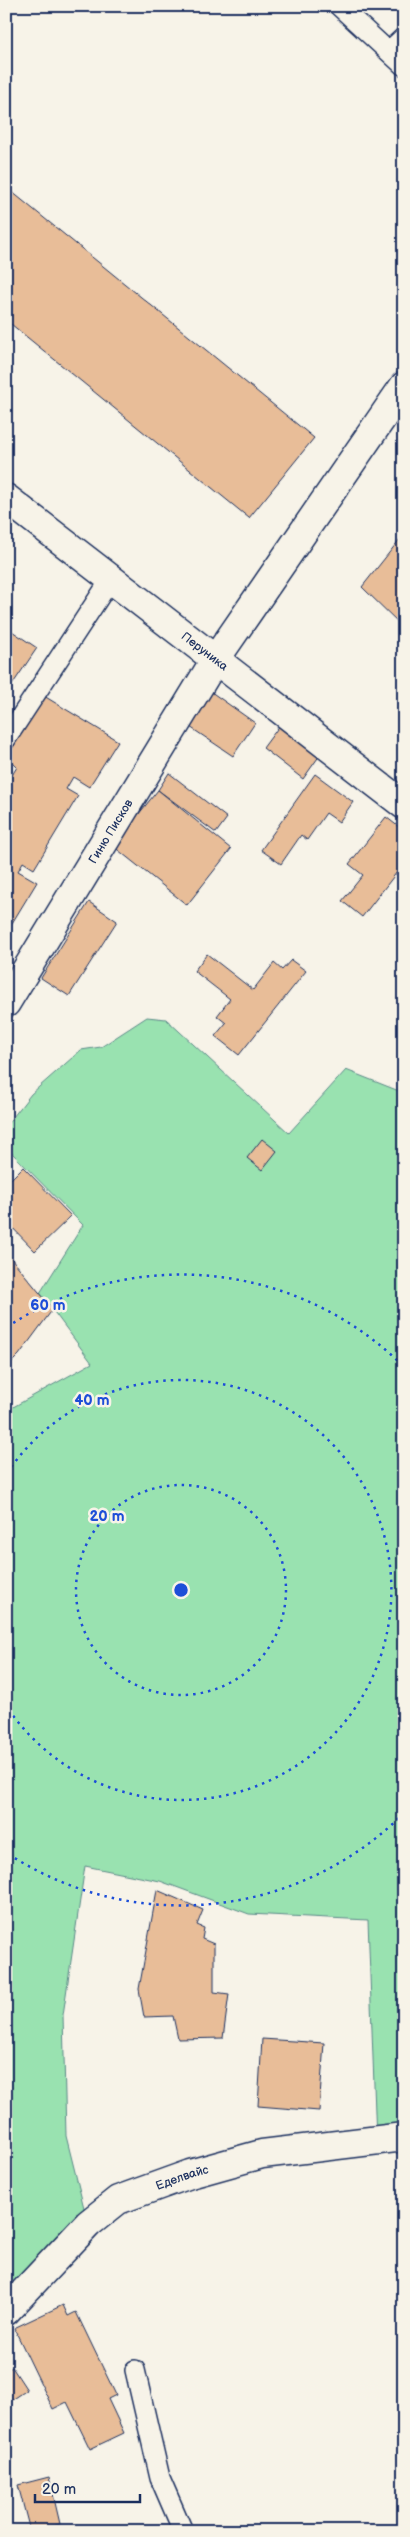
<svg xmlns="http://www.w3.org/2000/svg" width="410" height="2537" font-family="'Balsamiq Sans',sans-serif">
  <rect width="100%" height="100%" fill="#f7f3e8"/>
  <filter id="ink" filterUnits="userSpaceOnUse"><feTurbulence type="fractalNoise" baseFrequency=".02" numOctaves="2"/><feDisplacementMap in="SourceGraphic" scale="10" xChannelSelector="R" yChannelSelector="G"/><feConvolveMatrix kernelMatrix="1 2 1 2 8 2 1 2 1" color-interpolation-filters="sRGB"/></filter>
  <g filter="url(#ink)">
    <polygon fill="#99e2b0" stroke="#5a8887" points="147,1017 166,1019 289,1133 346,1070 404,1093 404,2137 376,2140 368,1920 249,1914 160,1881 85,1866 63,2015 66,2136 88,2224 6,2311 6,1411 92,1363 40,1293 83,1225 6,1147 6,1126 31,1094 81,1050 101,1047"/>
    <g fill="#e8bd98" stroke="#1b2f5e">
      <polygon points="6,187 314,438 249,518 6,320"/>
      <polygon points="404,534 404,628 362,587"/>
      <polygon points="6,627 37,648 12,685 6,681"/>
      <polygon points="207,689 255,723 233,756 184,723"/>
      <polygon points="44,696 118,741 89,787 73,777 66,789 78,796 34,869 23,862 18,871 37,882 6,933 6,785 17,767 7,757"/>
      <polygon points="280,725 320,755 303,779 263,748"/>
      <polygon points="169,773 227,818 216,833 158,790"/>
      <polygon points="315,774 353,802 339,822 326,813 307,840 301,835 281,864 261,850"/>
      <polygon points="158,790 231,849 187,905 113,846"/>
      <polygon points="386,817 404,831 404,863 362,917 342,901 363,875 349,864"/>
      <polygon points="89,902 117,921 69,996 41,978"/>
      <polygon points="207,954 253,990 274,963 282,970 291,960 306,971 239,1055 215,1036 226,1023 217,1016 230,999 194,971"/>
      <polygon points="262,1139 277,1151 262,1170 247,1158"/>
      <polygon points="23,1167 71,1216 35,1251 6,1221 6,1184"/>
      <polygon points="6,1252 53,1309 19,1355 6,1368"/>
      <polygon points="157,1890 203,1910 197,1925 204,1928 202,1939 214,1944 214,1992 229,1994 223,2038 178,2039 173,2016 144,2017 139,1989"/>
      <polygon points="262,2039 324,2043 319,2111 258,2106"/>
      <polygon points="63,2305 68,2316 76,2312 116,2395 108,2399 124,2433 90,2449 67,2402 53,2409 14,2328"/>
      <polygon points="12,2367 27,2390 6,2404 6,2371"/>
      <polygon points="49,2477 60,2524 30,2531 18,2485"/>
    </g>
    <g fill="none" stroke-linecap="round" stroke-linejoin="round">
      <defs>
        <g id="lane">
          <polyline points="339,6 404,66"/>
          <polyline points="389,51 404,37"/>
          <polyline points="6,739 111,579"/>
          <polyline points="135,2370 160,2478 183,2531"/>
        </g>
        <g id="street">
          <path id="s1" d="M6,498L404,805"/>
          <path id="s2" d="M6,1003L215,660L404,386"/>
          <path id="s3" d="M6,2311L88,2224L118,2200L190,2174L262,2154L404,2137"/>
        </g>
      </defs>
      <use href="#lane" stroke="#1b2f5e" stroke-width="22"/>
      <use href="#street" stroke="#1b2f5e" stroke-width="31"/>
      <use href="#lane" stroke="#f7f3e8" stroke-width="19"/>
      <use href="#street" stroke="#f7f3e8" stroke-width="28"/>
    </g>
  </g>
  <g fill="none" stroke="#1d4ed8" stroke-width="2.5" stroke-dasharray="2.5 5">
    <circle cx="181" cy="1590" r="105"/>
    <path d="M7 1473A210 210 0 1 1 7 1707"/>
    <path d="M404 1813A315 315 0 0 1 7 1853M7 1327A315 315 0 0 1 404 1367"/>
  </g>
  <g text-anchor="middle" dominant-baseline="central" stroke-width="5" stroke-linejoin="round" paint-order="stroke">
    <g font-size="12" fill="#1b2f5e" stroke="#f7f3e8">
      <text stroke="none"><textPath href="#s1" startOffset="251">Перуника</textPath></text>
      <text stroke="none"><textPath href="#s2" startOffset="201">Гиню Писков</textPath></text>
      <text stroke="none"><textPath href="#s3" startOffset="226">Еделвайс</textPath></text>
    </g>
  </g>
  <circle cx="181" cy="1590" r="8" fill="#1d4ed8" stroke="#f7f3e8" stroke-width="2.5"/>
  <g font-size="15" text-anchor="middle" font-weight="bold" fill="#1d4ed8" stroke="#f7f3e8" stroke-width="5" stroke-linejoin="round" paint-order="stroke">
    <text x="48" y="1310">60 m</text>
    <text x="92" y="1405">40 m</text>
    <text x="107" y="1521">20 m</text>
  </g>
  <rect width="410" height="2537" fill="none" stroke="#f7f3e8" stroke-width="25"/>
  <rect x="12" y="12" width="385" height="2512" fill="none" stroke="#1b2f5e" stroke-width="2" filter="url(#ink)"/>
  <path d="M35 2494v8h105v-8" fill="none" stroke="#1b2f5e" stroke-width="2.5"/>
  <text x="42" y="2494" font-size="15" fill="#1b2f5e" stroke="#f7f3e8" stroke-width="4" paint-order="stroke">20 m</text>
</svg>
